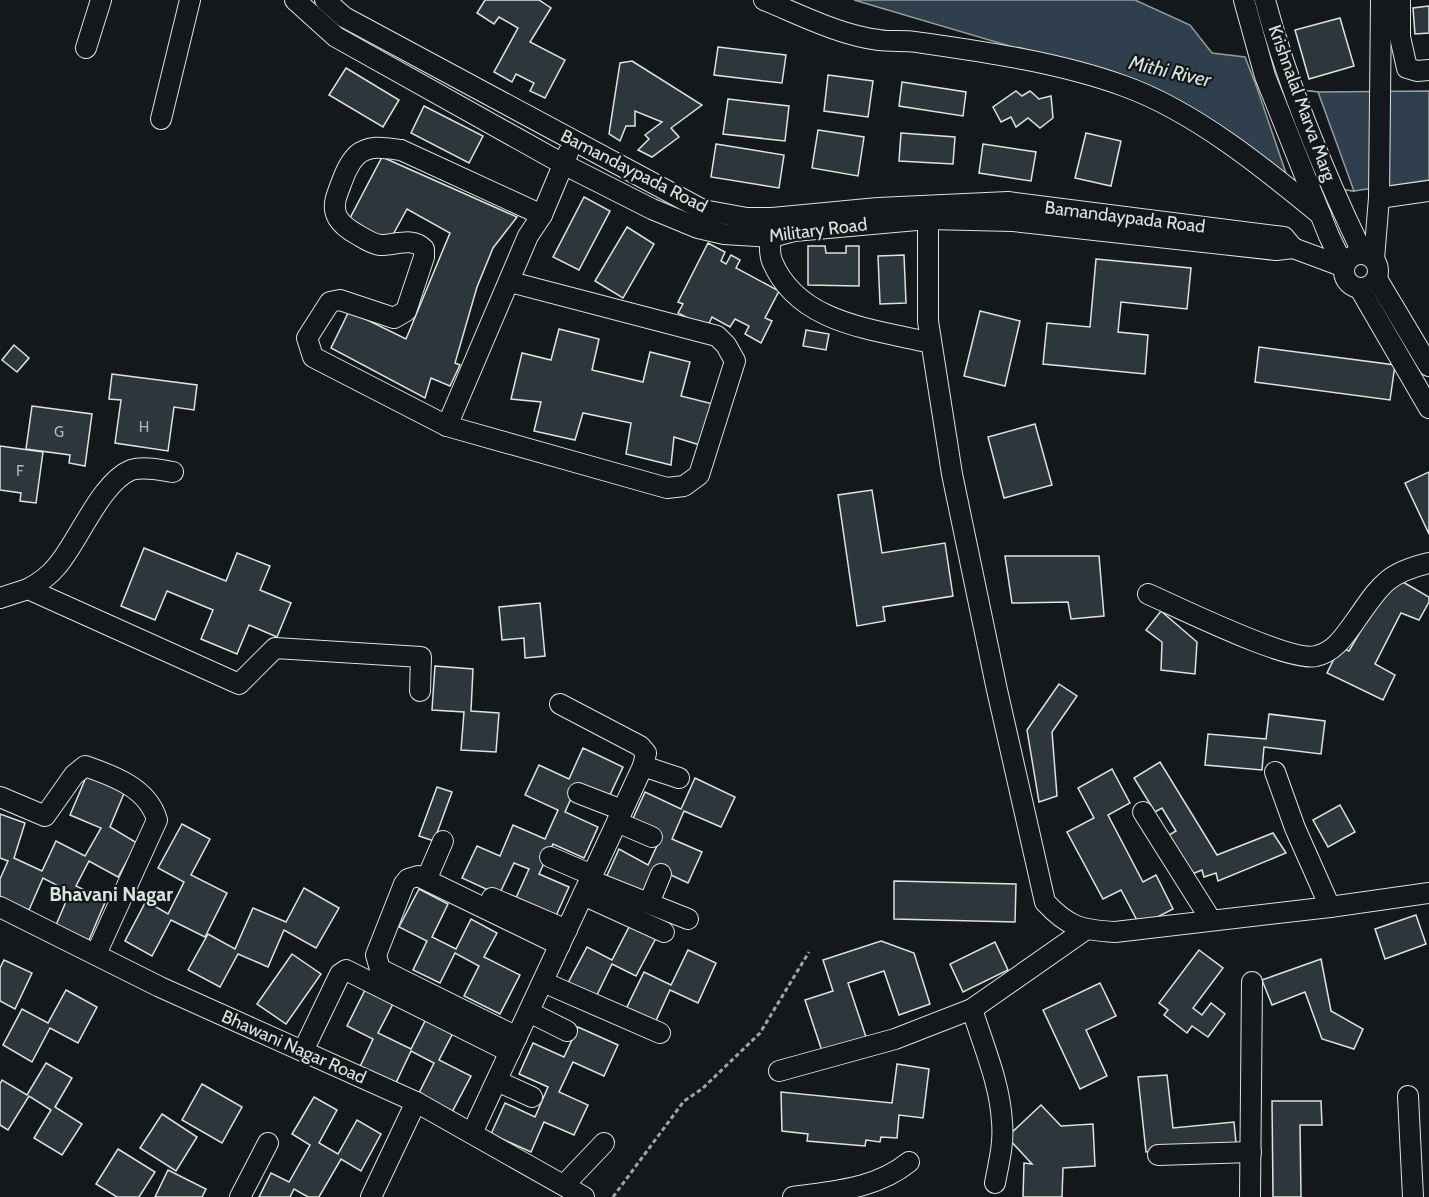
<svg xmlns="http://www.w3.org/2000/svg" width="1429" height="1197" font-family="Cabin,sans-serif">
  <rect width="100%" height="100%" fill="#14181c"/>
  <polygon fill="#2f3f4d" stroke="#939e99" stroke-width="1.5" points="854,0 1135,0 1190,25 1212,53 1245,57 1256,85 1318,92 1429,91 1429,180 1354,191 1289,182 1152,88"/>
  <polygon fill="#14181c" stroke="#939e99" stroke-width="1.5" points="1256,85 1318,92 1354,191 1289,182"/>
  <g fill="#2c363c" stroke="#d8e6dc" stroke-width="1.5">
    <polygon points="485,0 539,0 551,8 530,42 565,60 545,98 530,91 534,83 516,74 512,82 494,72 518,28 499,17 494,24 477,13"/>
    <polygon points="1429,6 1429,33 1415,34 1413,8"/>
    <polygon points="1340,18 1354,66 1309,79 1295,30"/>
    <polygon points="718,47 786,55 782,83 714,75"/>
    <polygon points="632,61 702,105 671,128 679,137 652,157 638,150 649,139 645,135 662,122 635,111 635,126 626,126 620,141 609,134 620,63"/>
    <polygon points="346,68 399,100 383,127 329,95"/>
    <polygon points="828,75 873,81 868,117 824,111"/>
    <polygon points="902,82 966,92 963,116 899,106"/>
    <polygon points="1016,91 1022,96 1030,91 1039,99 1051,96 1053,118 1040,128 1028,118 1016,127 1011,117 1001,122 993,107"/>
    <polygon points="728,99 789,106 785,141 723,134"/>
    <polygon points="424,106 483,136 469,163 411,133"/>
    <polygon points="818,130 864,137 858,176 812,168"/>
    <polygon points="901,133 955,137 953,164 899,161"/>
    <polygon points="1086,133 1121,141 1111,186 1075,178"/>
    <polygon points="716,144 784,155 779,188 711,177"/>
    <polygon points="983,144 1036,152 1031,181 979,173"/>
    <polygon points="382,157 517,217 493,248 477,287 455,363 460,365 450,386 431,378 425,398 331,348 349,311 406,339 450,233 407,209 389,242 349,220"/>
    <polygon points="584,197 610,211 579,270 553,257"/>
    <polygon points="627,227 654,244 623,298 595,281"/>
    <polygon points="708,243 725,252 721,261 726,264 731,255 740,260 736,268 779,291 765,318 772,321 761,343 745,334 749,326 735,319 730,327 712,317 707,328 678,313 683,304 678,302"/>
    <polygon points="808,246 825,246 826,253 846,253 846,246 859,246 859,286 808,285"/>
    <polygon points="904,255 906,303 880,304 878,256"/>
    <polygon points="1096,259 1191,268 1187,309 1121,302 1118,332 1148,335 1145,374 1043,364 1047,323 1090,327"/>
    <polygon points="980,311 1020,321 1005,386 964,376"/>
    <polygon points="559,329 599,339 592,370 643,382 650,352 690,362 681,396 713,404 703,446 674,437 671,465 626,454 631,423 583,413 575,440 534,431 541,402 511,399 522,353 551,360"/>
    <polygon points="806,330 829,334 826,350 803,346"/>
    <polygon points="14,345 29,358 17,372 2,360"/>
    <polygon points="1259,347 1395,365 1390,400 1255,382"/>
    <polygon points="112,374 197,385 194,410 174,407 168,451 115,443 121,400 109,399"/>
    <polygon points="32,406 92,414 85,466 69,463 70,455 26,449"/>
    <polygon points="1035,424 1052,485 1004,498 988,437"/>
    <polygon points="0,446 43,452 36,503 20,501 21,493 0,490"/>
    <polygon points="1429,472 1429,534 1405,483"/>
    <polygon points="872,490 882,553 945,543 953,596 883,607 885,621 857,626 838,495"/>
    <polygon points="144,548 226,581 237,553 270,566 260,590 291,603 277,637 249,625 237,654 201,639 213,610 167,591 155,620 121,606"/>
    <polygon points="1005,556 1099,556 1104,616 1071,619 1068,602 1012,603"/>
    <polygon points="1396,578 1429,597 1429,602 1419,620 1401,613 1375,664 1395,675 1383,700 1327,673 1340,647 1349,651 1384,591"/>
    <polygon points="540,603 545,656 525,658 524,638 502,640 499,607"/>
    <polygon points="1161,611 1197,642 1195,674 1161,670 1162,642 1146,630"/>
    <polygon points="435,666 473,669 471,711 499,713 496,752 461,750 464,712 432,710"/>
    <polygon points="1059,684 1077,696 1052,732 1057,796 1039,802 1027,730"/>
    <polygon points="1269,714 1325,721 1321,754 1264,747 1262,770 1205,765 1208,734 1266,739"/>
    <polygon points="583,748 623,767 609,797 578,783 565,812 598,827 584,858 553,844 539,874 569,887 555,918 515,900 529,869 514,863 499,895 462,878 477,846 500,856 513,825 545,839 558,810 525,795 539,765 569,779"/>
    <polygon points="1160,762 1217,855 1273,833 1286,853 1218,881 1216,873 1204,877 1202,870 1192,874 1169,835 1176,831 1162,808 1155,812 1134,778"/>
    <polygon points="1112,769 1130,803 1108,815 1143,882 1156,875 1173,909 1140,926 1121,890 1103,899 1067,832 1094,818 1078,788"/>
    <polygon points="87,775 125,791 110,827 137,843 118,877 89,861 76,886 106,900 89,940 56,925 70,892 43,878 29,910 0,897 0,879 8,861 0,858 0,814 25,823 14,858 42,871 56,841 85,856 101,828 70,815"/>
    <polygon points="695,778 735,797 721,827 684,811 672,839 702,852 688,883 658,869 645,898 605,880 619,849 648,865 661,837 631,823 645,792 681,809"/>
    <polygon points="437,787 452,792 434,841 419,836"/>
    <polygon points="1340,805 1355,832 1328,847 1313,820"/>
    <polygon points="182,824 210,839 191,875 227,893 205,937 171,920 152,956 125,941 146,901 168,914 184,882 158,868"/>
    <polygon points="894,881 1016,884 1015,922 894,919"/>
    <polygon points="304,888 339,908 316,948 284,930 268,967 238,954 220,987 188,970 208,934 235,949 253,908 286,922"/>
    <polygon points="419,889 448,904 432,937 456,949 471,919 497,933 484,957 520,975 500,1014 464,996 479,966 455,953 440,983 413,970 427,941 399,927"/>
    <polygon points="1416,915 1426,944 1385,959 1375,929"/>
    <polygon points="630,925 656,938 636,976 612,964 596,997 568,983 587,947 612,960"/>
    <polygon points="881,941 914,953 930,1004 899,1015 884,971 848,983 866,1037 822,1051 805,1000 833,991 823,960"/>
    <polygon points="995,942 1008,970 963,992 950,964"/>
    <polygon points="688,950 716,963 698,1003 670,990 654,1025 625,1011 644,972 671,985"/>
    <polygon points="1199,950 1223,968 1193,1008 1202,1015 1211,1003 1225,1014 1208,1037 1192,1026 1187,1033 1164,1015 1168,1010 1159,1003"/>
    <polygon points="292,954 321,974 286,1024 257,1004"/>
    <polygon points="1321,959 1331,1011 1363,1029 1354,1049 1322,1039 1305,992 1272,1005 1262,980"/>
    <polygon points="4,960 32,973 15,1009 0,1001 0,968"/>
    <polygon points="1100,983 1116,1016 1086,1030 1107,1076 1080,1089 1043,1010"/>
    <polygon points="367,986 395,1000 378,1033 411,1049 428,1015 455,1029 439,1060 471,1076 451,1114 417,1097 434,1063 411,1051 394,1087 358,1071 373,1039 347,1026"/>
    <polygon points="66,990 97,1007 78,1043 50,1028 32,1062 3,1045 22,1009 48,1023"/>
    <polygon points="578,1027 618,1045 604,1076 573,1062 559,1092 588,1105 574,1135 544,1122 531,1152 491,1134 505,1103 535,1117 548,1087 519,1074 533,1043 564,1057"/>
    <polygon points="46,1063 72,1078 55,1107 82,1124 62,1155 34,1138 51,1110 29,1096 8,1130 0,1125 0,1084 2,1080 27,1095"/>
    <polygon points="897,1064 929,1069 923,1118 899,1115 897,1138 881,1137 880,1142 866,1140 865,1146 807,1141 808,1134 782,1131 781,1092 892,1103"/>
    <polygon points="1167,1075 1173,1128 1234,1122 1236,1143 1146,1152 1138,1077"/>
    <polygon points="202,1084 242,1107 222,1143 182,1120"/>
    <polygon points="314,1097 337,1110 319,1143 338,1154 357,1120 381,1134 361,1171 341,1159 319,1197 308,1197 294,1189 290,1197 259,1197 271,1173 289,1182 310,1145 292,1134"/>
    <polygon points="1272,1101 1321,1101 1322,1125 1300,1125 1301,1197 1273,1197"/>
    <polygon points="1041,1105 1061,1126 1093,1124 1095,1166 1063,1168 1062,1197 1023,1197 1024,1163 1032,1164 1007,1137"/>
    <polygon points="162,1114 197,1137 176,1171 140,1148"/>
    <polygon points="118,1149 155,1172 139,1197 117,1197 96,1184"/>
    <polygon points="168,1170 206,1189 202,1197 155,1197"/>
  </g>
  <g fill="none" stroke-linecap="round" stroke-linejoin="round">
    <defs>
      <g id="minor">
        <polyline points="295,0 336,37 563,164 652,209 698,228 724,234 771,237 794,231 928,219 1013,221 1276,250 1293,248 1344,267"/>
        <polyline points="325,0 344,17 703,210 747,218 772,218 878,208 1008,202 1284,237 1293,248"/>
        <path d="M764,0C801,15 839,35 879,40C891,42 904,40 916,42C985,52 1058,62 1124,86C1194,111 1264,168 1321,215"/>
        <polyline points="1244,0 1265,76 1329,236 1344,267"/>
        <path d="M1265,0C1288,87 1324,173 1363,254"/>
        <polyline points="1400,0 1400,37 1407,68 1417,71 1429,70"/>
        <polyline points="86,48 101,0"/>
        <polyline points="161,119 190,0"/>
        <polyline points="1379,198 1429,191"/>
        <path d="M928,219V321L952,474L997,690L1045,902C1068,927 1081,930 1115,932L1330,907L1429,893"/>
        <path d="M772,224C771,234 768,251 772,261C798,324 873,329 931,343"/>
        <circle cx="1361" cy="271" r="17"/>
        <polyline points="1374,259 1379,198 1381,0"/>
        <polyline points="1377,279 1429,366"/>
        <polyline points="510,282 717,336 726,345 735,361 699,475 684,486 667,488 447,426 528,236 542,215 568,153"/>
        <polyline points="1360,289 1429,408"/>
        <path d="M447,426L313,357L307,338L330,302L340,300L394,318L406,311L424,257V249C412,236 394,246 380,245C372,244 365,239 358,235C340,225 329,214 338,192C343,179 347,165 357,155C370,144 386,148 401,150L542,215"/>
        <path d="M28,589C39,583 49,576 57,566C78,542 101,482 131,470C144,466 160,470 173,472"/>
        <path d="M1148,594C1178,607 1290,663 1316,656C1335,652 1345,635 1356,620C1380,586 1386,573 1429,563"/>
        <polyline points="0,598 28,589 239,684 275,648 421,657 420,691"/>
        <polyline points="643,766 679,778"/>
        <polyline points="1275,772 1295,828 1330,907"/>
        <polyline points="578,793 622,810"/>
        <path d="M0,797L45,816L74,775L85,766C114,776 148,788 157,820L96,954"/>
        <polyline points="1143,812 1211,920"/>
        <polyline points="617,822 652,837"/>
        <polyline points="550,857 592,875"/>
        <polyline points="430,871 443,841"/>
        <polyline points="590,880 688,919"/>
        <polyline points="583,895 664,932"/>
        <polyline points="492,898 567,930"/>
        <polyline points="649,903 661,874"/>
        <polyline points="0,907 160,987 416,1102 584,1197"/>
        <polyline points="543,982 660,1033"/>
        <path d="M972,1009C983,1045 1000,1083 1002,1122C1004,1143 999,1162 995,1183"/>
        <polyline points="529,1012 567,1031"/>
        <polyline points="517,1037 380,969 376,955 404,884 408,879 418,876 560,945"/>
        <polyline points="303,1051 340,974 346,970 510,1052"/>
        <polyline points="779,1071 895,1039 972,1009 1085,930"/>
        <polyline points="497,1081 532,1097"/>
        <polyline points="1408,1096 1413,1197"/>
        <polyline points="472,1133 643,766 646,753 640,746 560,704"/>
        <polyline points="1158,1155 1251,1152"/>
        <polyline points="564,1185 604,1143"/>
        <polyline points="240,1197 268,1143"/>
        <polyline points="371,1197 416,1102"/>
        <path d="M793,1197C834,1191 876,1189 909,1162"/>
        <polyline points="1250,1197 1252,982"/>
      </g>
    </defs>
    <use href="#minor" stroke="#d8e6dc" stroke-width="22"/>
    <polyline stroke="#9da8a2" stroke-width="3" stroke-dasharray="4.5 3" stroke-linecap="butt" points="613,1197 684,1101 702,1089 760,1033 809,952"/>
    <use href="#minor" stroke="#14181c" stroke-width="20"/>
  </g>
  <g text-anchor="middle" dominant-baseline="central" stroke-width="4.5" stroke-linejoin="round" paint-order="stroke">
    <g font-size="15" fill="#adbab4">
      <text x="144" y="427">H</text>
      <text x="59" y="432">G</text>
      <text x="20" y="471">F</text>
    </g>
    <g font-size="18" fill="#d8e6dc" stroke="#14181c">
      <text transform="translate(1302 103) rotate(70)">Krishnalal Marva Marg</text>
      <text transform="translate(634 171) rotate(27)">Bamandaypada Road</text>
      <text transform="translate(1125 217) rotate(7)">Bamandaypada Road</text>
      <text transform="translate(818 230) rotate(-7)">Military Road</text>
      <text transform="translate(294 1047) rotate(24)">Bhawani Nagar Road</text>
    </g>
    <g font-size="20" font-style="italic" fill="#d8e6dc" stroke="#14181c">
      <text transform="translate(1170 71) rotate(13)">Mithi River</text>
    </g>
    <g font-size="20" font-weight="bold" fill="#d8e6dc" stroke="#14181c">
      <text x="111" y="894">Bhavani Nagar</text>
    </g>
  </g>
</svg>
